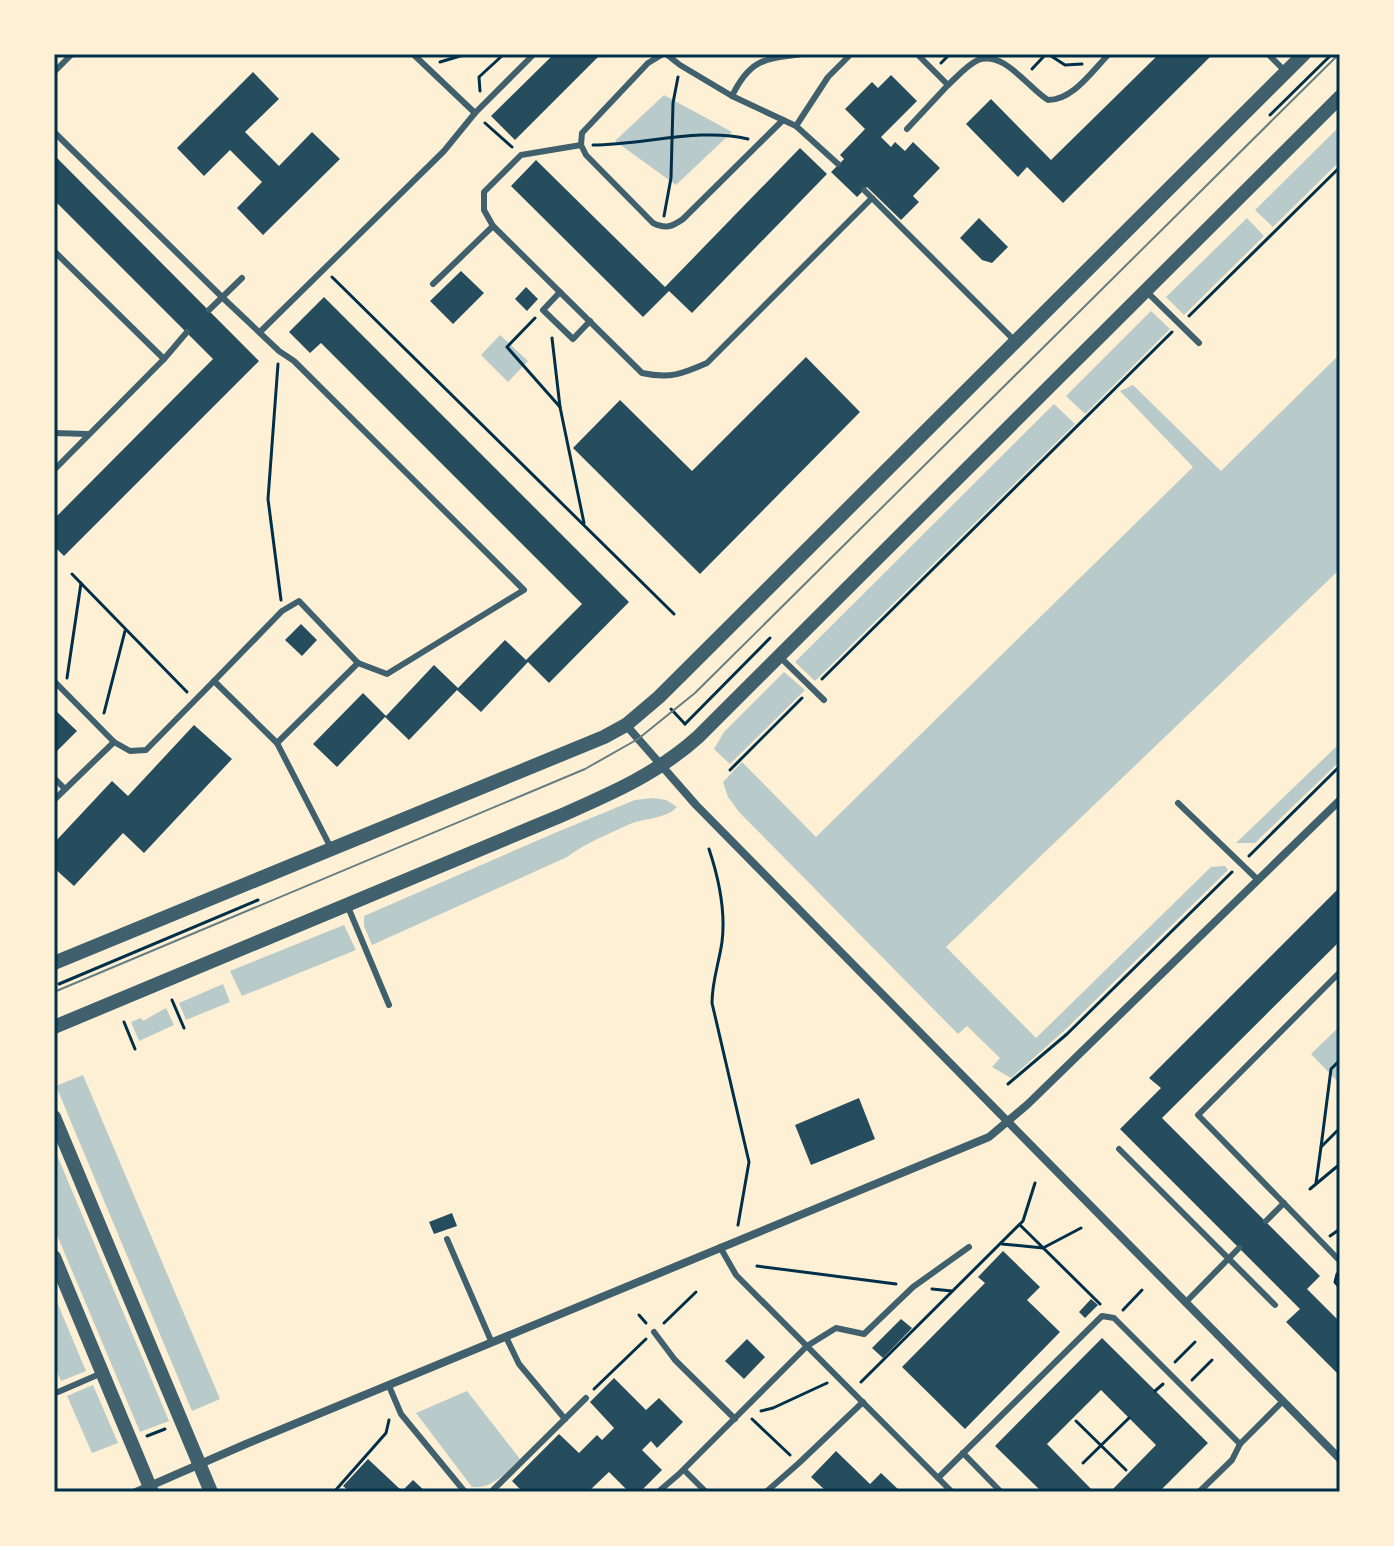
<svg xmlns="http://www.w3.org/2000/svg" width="1394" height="1546" font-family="Roboto,sans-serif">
  <rect width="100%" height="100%" fill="#fdf0d5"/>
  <g fill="#b9caca">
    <polygon points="664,95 732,132 676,185 615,141"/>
    <polygon points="1340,126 1340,161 1273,227 1255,210"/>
    <polygon points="1247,218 1264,236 1184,315 1166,297"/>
    <polygon points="1151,311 1170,329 1085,414 1066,396"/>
    <polygon points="500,335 528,361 508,382 481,355"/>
    <polygon points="1340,354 1340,569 946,947 1036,1038 1211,867 1225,866 1228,870 1065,1030 1011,1078 992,1067 1000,1058 967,1026 958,1034 739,812 728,797 723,782 742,762 816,837 1193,467 1120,391 1133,385 1221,471"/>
    <polygon points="1054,404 1075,424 815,681 795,662"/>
    <polygon points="784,672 805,690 730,764 714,749 724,732"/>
    <polygon points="1340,743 1340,761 1255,843 1236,843"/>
    <path d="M653,798L666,800L677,807C666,819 645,818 630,824C608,834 586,843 567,857L372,945L364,926V916L557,832L635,800Z"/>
    <polygon points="344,925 356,950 242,996 230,971"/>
    <polygon points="223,984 230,1002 186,1020 179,1003"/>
    <polygon points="166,1008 174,1025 139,1041 131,1022 141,1018 143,1021"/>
    <polygon points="1340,1026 1340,1084 1311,1054"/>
    <polygon points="83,1075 220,1399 192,1411 56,1086"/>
    <polygon points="54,1148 169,1421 140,1432 54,1228"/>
    <polygon points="54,1295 86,1371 61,1381 54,1365"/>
    <polygon points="93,1385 118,1443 92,1453 67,1396"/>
    <path d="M467,1391L520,1459C506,1472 493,1489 472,1487L416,1413Z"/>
  </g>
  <g fill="#264d5e">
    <polygon points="554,54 601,54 515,140 491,116"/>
    <polygon points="1159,54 1213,54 1063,203 1027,167 1018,177 966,124 991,99 1051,160"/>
    <polygon points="253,72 279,99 245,132 279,166 312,132 340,159 263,235 237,208 262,182 230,150 204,176 177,148"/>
    <polygon points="891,75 917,101 881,137 891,147 895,142 905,151 913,142 940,168 913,196 919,202 901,220 867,187 857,197 831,172 844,159 840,155 865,129 845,109 872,82 878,88"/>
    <polygon points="800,148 827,174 692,313 669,291 643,317 511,186 536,160 665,287"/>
    <polygon points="54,155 259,361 64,556 54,546 54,519 213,359 54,200"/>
    <polygon points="979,218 1008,247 992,263 982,260 960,238"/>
    <polygon points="461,271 484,293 453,324 430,301"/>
    <polygon points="526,287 538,299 527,311 515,299"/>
    <polygon points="324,297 629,602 549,683 528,662 481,712 457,690 409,740 385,717 337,767 313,744 363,693 386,716 434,665 458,688 505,640 526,660 582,604 321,343 310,353 289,332"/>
    <polygon points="806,357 860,412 700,574 573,448 620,400 692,471"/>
    <polygon points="301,624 317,640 302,656 285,640"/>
    <polygon points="54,709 77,731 54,754"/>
    <polygon points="194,725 232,759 144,853 123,833 74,886 54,868 54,843 112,781 128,796"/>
    <polygon points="1340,887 1340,941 1162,1118 1320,1276 1307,1289 1340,1322 1340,1376 1286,1322 1300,1309 1120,1129 1161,1088 1149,1078"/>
    <polygon points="859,1098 875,1139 811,1165 795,1125"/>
    <polygon points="452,1213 457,1226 434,1234 429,1222"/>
    <polygon points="1003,1251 1040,1287 1027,1300 1060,1332 965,1429 902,1367 985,1283 978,1277"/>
    <polygon points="1091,1299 1098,1305 1085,1318 1079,1312"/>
    <polygon points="901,1319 912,1328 883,1358 872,1348"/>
    <polygon points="1102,1338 1208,1443 1159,1492 1110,1492 1156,1445 1101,1390 1047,1444 1094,1492 1042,1492 995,1446"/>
    <polygon points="747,1339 765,1357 744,1379 725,1361"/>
    <polygon points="614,1378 646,1410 659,1398 683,1422 657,1448 651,1441 642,1450 662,1470 640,1492 629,1492 609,1472 588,1492 523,1492 512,1481 559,1434 579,1453 597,1435 602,1440 614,1428 590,1402"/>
    <polygon points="836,1451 870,1484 881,1473 901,1492 827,1492 811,1477"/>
    <polygon points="368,1459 402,1491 413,1480 426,1492 350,1492 343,1486"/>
  </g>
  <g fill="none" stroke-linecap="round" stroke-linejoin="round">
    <g stroke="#003049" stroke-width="3">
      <polyline points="1048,54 1065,65 1082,64"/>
      <polyline points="440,62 467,54"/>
      <polyline points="941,63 950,54"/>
      <polyline points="1032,69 1046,54"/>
      <polyline points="480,91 479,77 504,54"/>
      <polyline points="1270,115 1332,54"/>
      <polyline points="485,123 512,147"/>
      <path d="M593,145C643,145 701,127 748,139"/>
      <polyline points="664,216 671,178 673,103 678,77"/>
      <polyline points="332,277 674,614"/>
      <polyline points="1189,316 1340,167"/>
      <polyline points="535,318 507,347 560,407"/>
      <polyline points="552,338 560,407 584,523"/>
      <polyline points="278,364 268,499 281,600"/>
      <polyline points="72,574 187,692"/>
      <polyline points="67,678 81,583"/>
      <polyline points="822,679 1172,332"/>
      <polyline points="671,709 685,724"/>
      <polyline points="104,713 125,631"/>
      <polyline points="685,724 770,638"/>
      <polyline points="730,770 802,698"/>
      <path d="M709,849C719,879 726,910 722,942C719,963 712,981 712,1003L749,1162L738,1225"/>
      <polyline points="1249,856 1340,766"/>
      <polyline points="59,984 258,900"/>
      <polyline points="172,1000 184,1028"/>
      <polyline points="124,1022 135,1049"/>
      <polyline points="1008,1084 1067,1034 1232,872"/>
      <polyline points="1321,1147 1331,1069 1340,1060"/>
      <polyline points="1316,1183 1321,1147 1340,1128"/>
      <polyline points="1310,1189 1340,1164"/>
      <polyline points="1020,1225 1100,1304"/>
      <polyline points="1330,1236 1340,1229"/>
      <polyline points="1002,1244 1043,1248 1081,1228"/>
      <polyline points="757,1266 896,1284"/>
      <polyline points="1337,1274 1335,1282 1340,1288"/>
      <polyline points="932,1289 952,1291"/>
      <polyline points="1123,1310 1142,1290"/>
      <polyline points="639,1315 646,1323"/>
      <polyline points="664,1323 696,1292"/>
      <polyline points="1175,1362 1195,1342"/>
      <polyline points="1192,1380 1212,1360"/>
      <polyline points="861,1382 1023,1221 1035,1183"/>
      <polyline points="594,1389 646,1339"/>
      <polyline points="1155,1391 1163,1384"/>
      <polyline points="761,1411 773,1408 827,1383"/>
      <polyline points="752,1419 790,1455"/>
      <polyline points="1076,1421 1126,1470"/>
      <polyline points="147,1436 165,1429"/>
      <polyline points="1083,1463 1129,1418"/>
      <polyline points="334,1492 386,1433 389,1420"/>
    </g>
    <g stroke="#3f606c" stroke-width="6">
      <polyline points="413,54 475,113"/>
      <path d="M663,54L648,63L582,133L581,145L586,155L653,223C665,229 672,227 683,219L783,120"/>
      <polyline points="666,54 680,65 732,96 796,126 838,164"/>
      <path d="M917,54L948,85C957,77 967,65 978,60C1004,50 1028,88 1048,100C1073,100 1092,71 1109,54"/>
      <polyline points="1268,54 1286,72"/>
      <polyline points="54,72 72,54"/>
      <path d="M732,96C750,59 764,59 802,54"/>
      <polyline points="796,126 828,77 851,54"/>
      <polyline points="907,129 948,85"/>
      <polyline points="54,132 223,298 279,351 294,361 524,590 387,674 358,663 277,743"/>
      <path d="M581,145L521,155L484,192V210L493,226L642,373C670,379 682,374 707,363L872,198"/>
      <polyline points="864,190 1014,340"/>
      <polyline points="54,251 164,359 54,470"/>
      <polyline points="433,284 493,226"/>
      <polyline points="560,292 543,310 573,339 590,321"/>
      <polyline points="1147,292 1199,343"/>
      <polyline points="209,310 242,278"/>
      <polyline points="261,331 444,151 475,113 534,54"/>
      <polyline points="164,359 187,332"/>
      <polyline points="54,433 87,434"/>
      <polyline points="779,656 824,700"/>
      <polyline points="54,681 114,742 130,751 146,750 214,681 277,743 331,848"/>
      <polyline points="214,681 282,611 299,601 358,663"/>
      <polyline points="54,778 65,789"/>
      <polyline points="54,800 114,742"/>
      <polyline points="1178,803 1258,880"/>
      <polyline points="348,907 389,1005"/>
      <polyline points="1119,1149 1275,1305"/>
      <polyline points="1266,1221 1284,1203"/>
      <polyline points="447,1239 492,1343"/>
      <polyline points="720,1247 736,1275 952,1492"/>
      <polyline points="1339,1260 1198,1115 1340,972"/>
      <polyline points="1186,1302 1239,1248"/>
      <polyline points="654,1332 675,1360 735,1419"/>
      <polyline points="506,1337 519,1364 565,1419"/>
      <polyline points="389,1386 401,1414 465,1492"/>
      <polyline points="58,1392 102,1373"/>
      <polyline points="963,1453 1001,1492"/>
      <polyline points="684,1470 706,1492"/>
      <polyline points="938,1478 1102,1316 1114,1318 1240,1444"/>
      <polyline points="491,1492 586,1398"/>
      <polyline points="658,1492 679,1474 807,1346 836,1328 864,1334 913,1287 969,1247"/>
      <polyline points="766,1492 799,1463 863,1402"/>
      <polyline points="1199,1492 1232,1460 1240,1444 1283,1401"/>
    </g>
    <g stroke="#3f606c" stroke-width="8">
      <polyline points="626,725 696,805 1340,1459"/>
      <polyline points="136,1492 246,1444 989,1137 1028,1104 1340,800"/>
    </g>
    <g stroke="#3f606c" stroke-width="14">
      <polyline points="54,963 604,737 626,725 659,697 1304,54"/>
      <path d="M54,1027L560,816C610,794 657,774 698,737L1340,97"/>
      <polyline points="54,1117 211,1492"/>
      <polyline points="54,1257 152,1492"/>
    </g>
    <polyline stroke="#657d81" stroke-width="2" points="54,992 585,769 638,739 695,693 1339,54"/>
  </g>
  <rect width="1394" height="1546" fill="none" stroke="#fdf0d5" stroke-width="112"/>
  <rect x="56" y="56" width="1282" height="1434" fill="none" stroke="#003049" stroke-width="3"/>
</svg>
